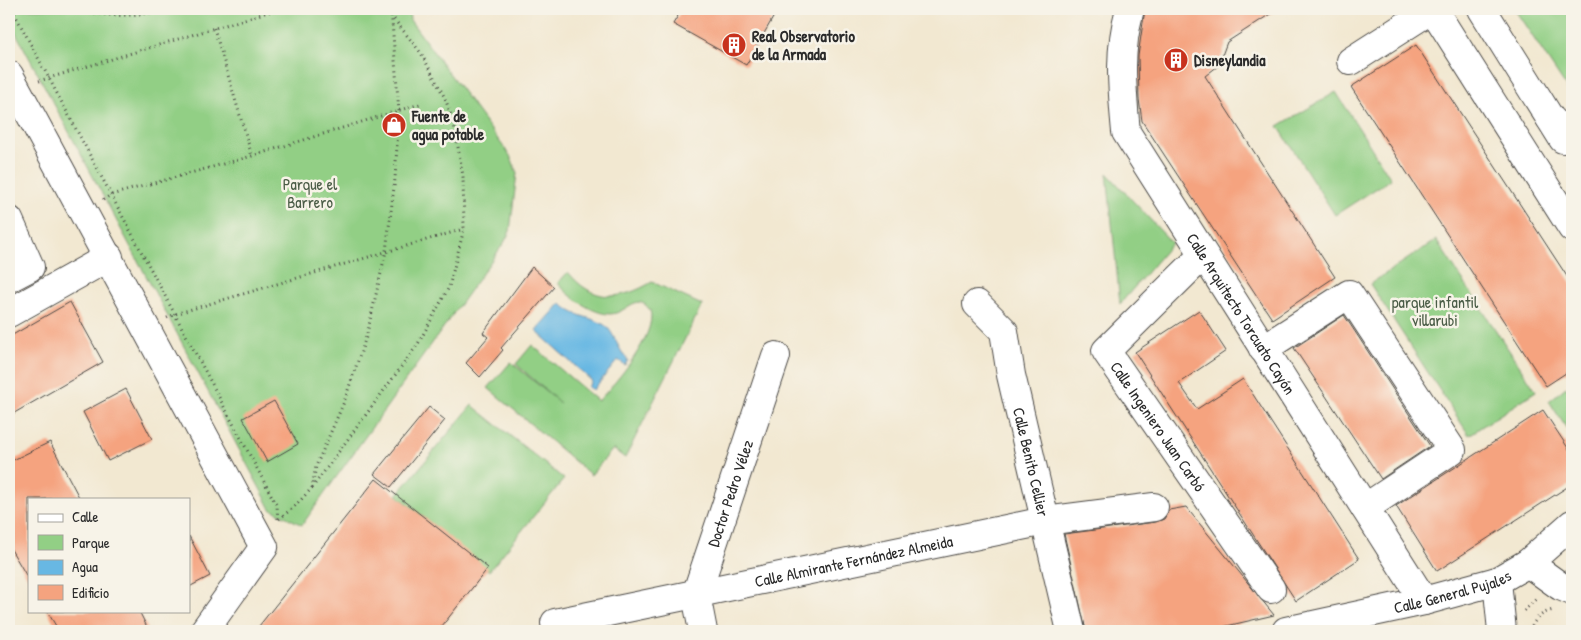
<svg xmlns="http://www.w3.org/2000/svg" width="1581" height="640" font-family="'Patrick Hand',sans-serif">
  <rect width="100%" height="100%" fill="#f7f3e8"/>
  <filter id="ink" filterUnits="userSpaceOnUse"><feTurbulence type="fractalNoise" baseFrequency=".02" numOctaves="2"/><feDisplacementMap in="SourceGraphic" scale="10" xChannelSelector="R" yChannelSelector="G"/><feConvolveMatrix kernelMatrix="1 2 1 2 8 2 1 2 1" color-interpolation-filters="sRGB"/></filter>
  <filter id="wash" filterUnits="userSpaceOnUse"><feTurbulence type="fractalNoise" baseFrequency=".0096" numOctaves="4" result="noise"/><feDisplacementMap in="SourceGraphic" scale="20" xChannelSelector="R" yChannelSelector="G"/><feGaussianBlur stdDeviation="1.12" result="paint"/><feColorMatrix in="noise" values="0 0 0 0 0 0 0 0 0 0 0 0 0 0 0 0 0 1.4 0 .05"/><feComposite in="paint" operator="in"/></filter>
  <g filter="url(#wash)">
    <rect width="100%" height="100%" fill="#f2e8d1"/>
    <g fill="#92cf85" stroke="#5e7d58">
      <polygon points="9,9 409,9 410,20 511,157 517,173 510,231 504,243 302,525 271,509 9,20"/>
      <polygon points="1514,9 1572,9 1572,96 1515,10"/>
      <polygon points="1336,92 1391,179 1335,215 1278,126"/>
      <polygon points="1107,173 1172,243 1120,304"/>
      <polygon points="1436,240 1536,391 1469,435 1370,284"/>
      <path d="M568,272C593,303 620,301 652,282L702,305L625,458L613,449L591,475L488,388L511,362L560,403L516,364L532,345L598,401C615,384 658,334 650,310C638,293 629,309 616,313C598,319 568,296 558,283Z"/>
      <polygon points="1566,387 1572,397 1572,437 1549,401"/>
      <polygon points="472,405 564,479 489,571 397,495"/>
    </g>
    <path fill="#68b8e3" stroke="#4a7287" d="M561,303C573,317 589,316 603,324C614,330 617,349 628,360L625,365L618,360L593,390L588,387L592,381L536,331Z"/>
    <g id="blocks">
      <g fill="#f5a37f">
        <polygon points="682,9 778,9 746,65 673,24"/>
        <polygon points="1145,9 1278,9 1227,42 1218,66 1205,76 1335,277 1272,319 1142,121 1139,99 1138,56"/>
        <polygon points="1416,45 1572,284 1572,369 1546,386 1351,87"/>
        <polygon points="532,267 554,287 501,348 503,350 480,377 466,363 488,337 483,333"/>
        <polygon points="70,302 103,362 9,416 9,337"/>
        <polygon points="1199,310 1226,351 1179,383 1197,409 1243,379 1359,559 1296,601 1135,352"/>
        <polygon points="1344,315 1430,446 1381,479 1294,348"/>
        <polygon points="126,389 152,439 108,461 83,412"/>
        <polygon points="274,401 298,444 267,462 243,418"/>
        <polygon points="429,407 445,420 391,487 374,474"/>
        <polygon points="1543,410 1572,454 1572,484 1437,571 1396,506"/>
        <polygon points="50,442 80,499 29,499 29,580 9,546 9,462"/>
        <polygon points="376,479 488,568 438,631 255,631"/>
        <polygon points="1186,507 1274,615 1205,631 1086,631 1064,534 1156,522 1164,519 1169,510"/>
        <polygon points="189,536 210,576 189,587"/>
        <polygon points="47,611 139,611 149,631 59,631"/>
      </g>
    </g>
  </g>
  <g filter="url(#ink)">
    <use href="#blocks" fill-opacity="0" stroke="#494744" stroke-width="1"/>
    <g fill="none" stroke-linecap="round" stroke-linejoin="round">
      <defs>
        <g id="minor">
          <path id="s1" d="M1130,9C1118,52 1122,88 1126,132L1424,601"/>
          <polyline points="1433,9 1572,228"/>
          <polyline points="1482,9 1563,139"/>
          <polyline points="1351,61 1432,9"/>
          <polyline points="9,75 264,547 204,631"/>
          <polyline points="9,220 30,267 9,278"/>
          <path id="s2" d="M1203,255L1106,351L1271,589"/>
          <path id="s3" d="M977,304L1004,331L1011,375L1071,631"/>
          <polyline points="9,313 109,257"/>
          <polyline points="1263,349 1349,294 1452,450 1365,508"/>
          <polyline points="1528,563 1560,586 1572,591"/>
          <polyline points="1497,581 1502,631"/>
          <path id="s4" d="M555,623L1045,521L1154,507"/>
          <path id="s5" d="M703,631L696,595L776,356"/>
          <path id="s6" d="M1286,631L1424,601L1497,581L1528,563L1572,524"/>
        </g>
        <polyline id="highway" points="1550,118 1572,141"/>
      </defs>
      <use href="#minor" stroke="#494744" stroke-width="30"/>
      <use href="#highway" stroke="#494744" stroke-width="30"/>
      <g stroke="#494744" stroke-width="3" stroke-dasharray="1 4" stroke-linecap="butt">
        <polyline points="12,9 277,506 278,520"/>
        <path d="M80,9C107,19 141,16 168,9"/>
        <polyline points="214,28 252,156"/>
        <polyline points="39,81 278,9"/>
        <polyline points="103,200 111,195 252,156 423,103"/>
        <polyline points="167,318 175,314 464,229"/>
        <polyline points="312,488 418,344 449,287 464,229 463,176 454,124 445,98 421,53 386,9"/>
        <polyline points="279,519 294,507 312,488 316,466 344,402 367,334 386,251 395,179 399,112 391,9"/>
        <polyline points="1524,611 1537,598"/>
        <path d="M1530,631C1534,619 1541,613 1553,610"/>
      </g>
      <use href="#minor" stroke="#fff" stroke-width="28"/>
      <use href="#highway" stroke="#fff" stroke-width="28"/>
    </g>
  </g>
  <defs>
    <symbol id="building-disc" viewBox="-11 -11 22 22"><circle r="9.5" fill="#c8321e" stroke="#f7f3e8"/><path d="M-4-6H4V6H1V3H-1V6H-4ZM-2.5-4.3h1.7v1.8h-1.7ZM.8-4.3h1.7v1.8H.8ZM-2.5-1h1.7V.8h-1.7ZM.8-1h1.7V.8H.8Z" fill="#fff"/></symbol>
    <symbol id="shop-disc" viewBox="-11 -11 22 22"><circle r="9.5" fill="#c8321e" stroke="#f7f3e8"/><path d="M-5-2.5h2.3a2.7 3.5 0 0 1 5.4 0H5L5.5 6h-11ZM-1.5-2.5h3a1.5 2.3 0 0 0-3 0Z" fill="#fff"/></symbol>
  </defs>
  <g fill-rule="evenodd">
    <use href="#building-disc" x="720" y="31" width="28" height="28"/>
    <use href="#building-disc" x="1162" y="46" width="28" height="28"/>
    <use href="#shop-disc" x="380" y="111" width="28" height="28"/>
  </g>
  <g text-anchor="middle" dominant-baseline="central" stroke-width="5" stroke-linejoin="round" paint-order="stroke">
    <g font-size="16" font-weight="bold" fill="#2b2b2b" stroke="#f7f3e8" text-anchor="start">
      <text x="752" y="36">Real Observatorio<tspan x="752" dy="18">de la Armada</tspan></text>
      <text x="1194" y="60">Disneylandia</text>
      <text x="412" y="116">Fuente de<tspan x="412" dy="18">agua potable</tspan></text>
    </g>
    <g font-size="16" fill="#4a5c46" stroke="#f7f3e8">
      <text x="310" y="184">Parque el<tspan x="310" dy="18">Barrero</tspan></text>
      <text x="1435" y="302">parque infantil<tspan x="1435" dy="18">villarubi</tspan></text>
    </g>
    <g font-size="16" fill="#2b2b2b" stroke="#f7f3e8">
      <text stroke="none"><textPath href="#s1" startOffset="339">Calle Arquitecto Torcuato Cayón</textPath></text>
      <text stroke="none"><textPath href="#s2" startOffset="228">Calle Ingeniero Juan Carbó</textPath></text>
      <text stroke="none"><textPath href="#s3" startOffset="172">Calle Benito Cellier</textPath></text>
      <text stroke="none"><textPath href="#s5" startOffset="144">Doctor Pedro Vélez</textPath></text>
      <text stroke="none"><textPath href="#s4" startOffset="305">Calle Almirante Fernández Almeida</textPath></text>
      <text stroke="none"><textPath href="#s6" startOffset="171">Calle General Pujales</textPath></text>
    </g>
  </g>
  <rect width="1581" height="640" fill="none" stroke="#f7f3e8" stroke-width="30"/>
  <rect x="28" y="498" width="162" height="115" fill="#f7f3e8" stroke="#a5a39c"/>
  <rect x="38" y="514" width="25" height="8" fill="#ffffff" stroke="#a5a39c"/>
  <text x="72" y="522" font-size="15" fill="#2b2b2b">Calle</text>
  <rect x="38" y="535" width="25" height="15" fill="#92cf85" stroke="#a5a39c"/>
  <text x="72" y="548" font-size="15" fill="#2b2b2b">Parque</text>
  <rect x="38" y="560" width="25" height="15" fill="#68b8e3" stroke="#a5a39c"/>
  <text x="72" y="572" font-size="15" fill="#2b2b2b">Agua</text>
  <rect x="38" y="585" width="25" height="15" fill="#f5a37f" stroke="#a5a39c"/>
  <text x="72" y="598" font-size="15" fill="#2b2b2b">Edificio</text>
</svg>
